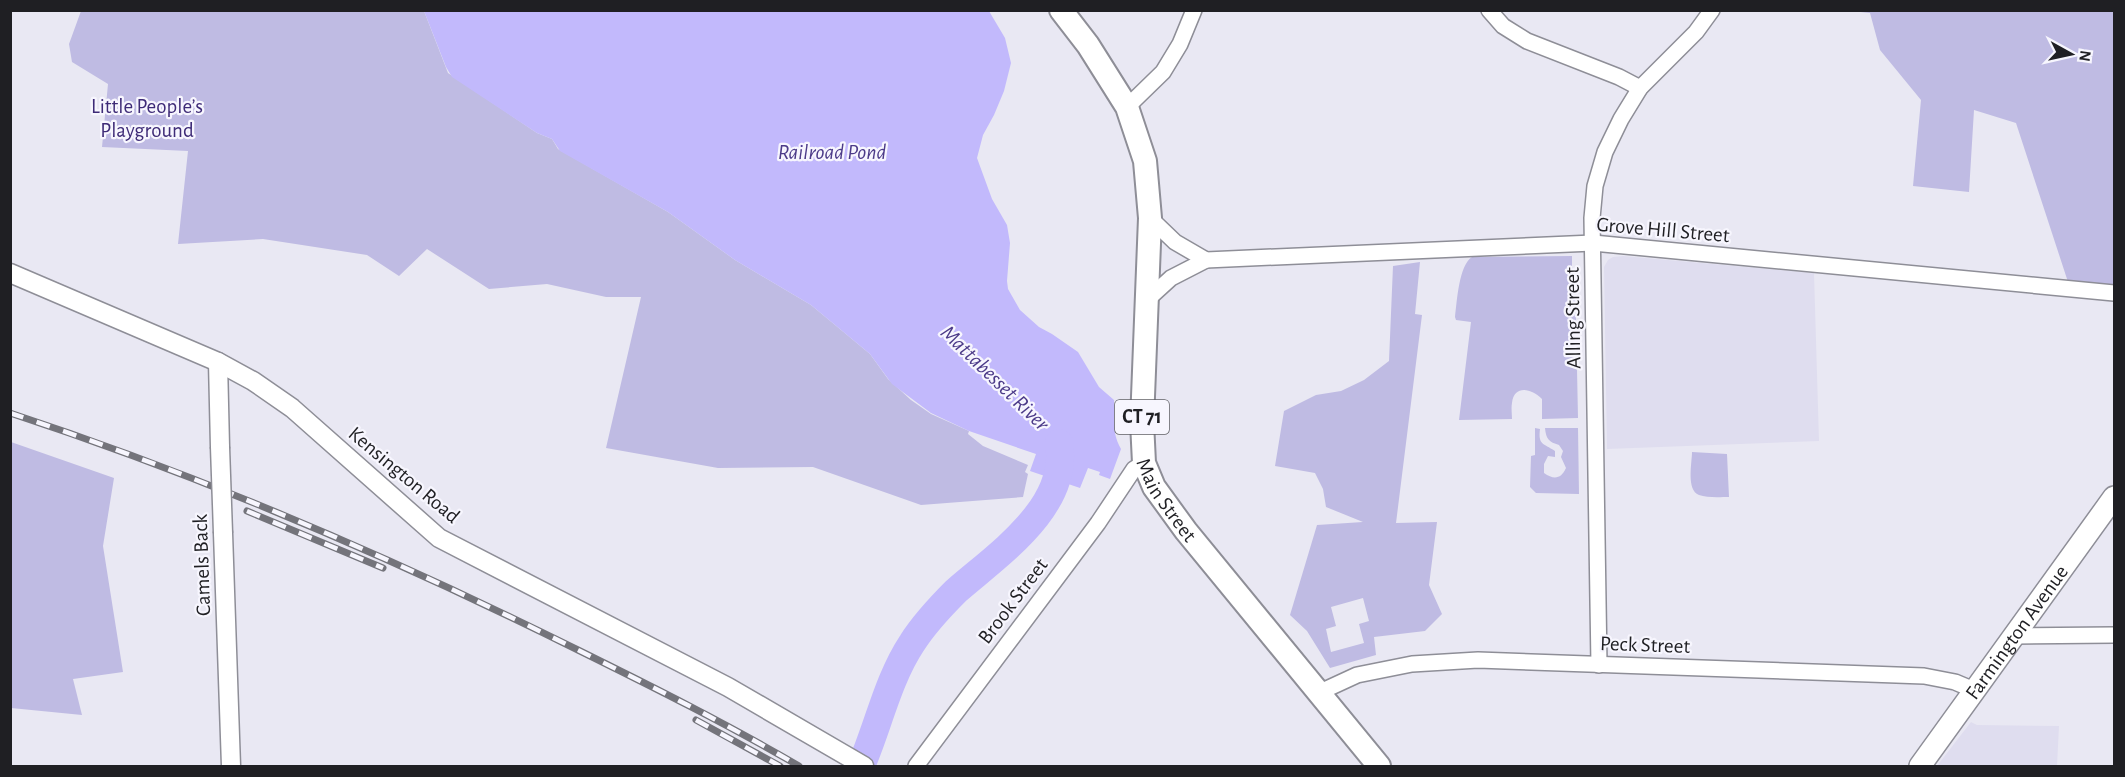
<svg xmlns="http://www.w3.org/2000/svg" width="2125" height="777" font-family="'Alegreya Sans',sans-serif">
  <rect width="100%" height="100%" fill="#e9e8f3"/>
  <g fill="#dfddef">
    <polygon points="1623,256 1814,273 1819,441 1607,449 1604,267 1608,260 1613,257"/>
    <polygon points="1971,722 1977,725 2059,726 2057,766 1937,766"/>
  </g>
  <g fill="#bfbbe3" fill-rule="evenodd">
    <polygon points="81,11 424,11 448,73 537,133 552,139 558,149 668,212 735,260 811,305 870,354 888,379 911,400 931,414 969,431 968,434 983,446 1028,465 1025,472 1028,474 1023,497 921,505 813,467 718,468 606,448 641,297 606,297 547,284 489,289 427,249 399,276 367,255 263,239 178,244 188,151 102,147 108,84 72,62 69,44"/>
    <polygon points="1851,11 2114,11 2114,285 2068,282 2016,123 1974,110 1969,192 1913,186 1921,100 1880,50 1870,13"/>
    <path d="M1572,256V267L1575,272L1578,418L1542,419V399C1531,388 1514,385 1512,403C1511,408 1512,414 1512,419L1459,420L1471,322L1456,320L1455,317C1457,301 1459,265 1472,257Z"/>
    <path d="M1420,262L1415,314L1422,315L1396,523L1437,522L1429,585L1442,614L1425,631L1374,637L1376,655L1330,668L1307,631L1290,615L1317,525L1363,522L1326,507L1323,489L1315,473L1275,466L1284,411L1316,395L1341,391L1364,380L1389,361L1393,266ZM1363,598L1369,621L1359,624L1364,643L1331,652L1326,629L1336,626L1331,607Z"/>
    <path d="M1535,428L1540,429C1538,445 1543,443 1555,451V457L1548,456L1544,464V473C1554,480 1561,479 1566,468L1561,457L1563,451L1559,445C1549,442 1546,439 1545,428H1578L1579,494L1536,493L1530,487L1531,456L1535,455Z"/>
    <polygon points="11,442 114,478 103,546 123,672 73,679 82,715 11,708"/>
    <path d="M1692,452L1727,454L1729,497C1720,497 1707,498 1699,495C1686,490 1692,463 1692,452Z"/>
  </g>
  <path fill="#c2b9fc" d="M424,11H989L1005,38L1011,63L1004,91L994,115L983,135L977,158L992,199L1007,225L1010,243L1007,281L1008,289L1020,310L1039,327L1052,334L1078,352L1099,387L1114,400C1115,417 1111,432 1121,449L1110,479L1099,475L1100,472L1088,468L1080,488L1030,471L1036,454L969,431L931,413L892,384L870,354L811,305L735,260L668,212L560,151L552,139L537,133L452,77L446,67Z"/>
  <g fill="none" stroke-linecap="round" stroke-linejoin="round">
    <path stroke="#c2b9fc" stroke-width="28" d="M861,766C878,727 888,679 912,643C924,624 940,607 956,591C997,555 1070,507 1059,443"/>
    <defs>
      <g id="minor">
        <polyline points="1489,10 1503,26 1527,41 1619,77 1640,88"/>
        <polyline points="1127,107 1163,72 1180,44 1194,10"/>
        <polyline points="1150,218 1175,242 1206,260 1593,243 2114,293"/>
        <polyline points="1148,299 1171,278 1206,260"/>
        <polyline points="2016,636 2114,635"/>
        <polyline points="1599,665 1592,218 1595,186 1605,152 1621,119 1640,88 1696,32 1712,10"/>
        <polyline points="1318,693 1357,675 1412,664 1478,660 1924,676 1955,682 1974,690"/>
        <polyline points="916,766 1098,523 1134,469 1144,463"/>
      </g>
      <g id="tertiary">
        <polyline points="10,273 218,362 253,381 292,408 439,538 728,687 864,766"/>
        <polyline points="218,362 220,447"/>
        <polyline points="223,533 231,766"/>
      </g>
      <g id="secondary">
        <path id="s1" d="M1920,766L2114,497"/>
      </g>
      <g id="primary">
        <path id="s2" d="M1061,10L1088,45L1127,107L1145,161L1150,218L1142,422L1144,463L1154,487L1186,531L1379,766"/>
      </g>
    </defs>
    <use href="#minor" stroke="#8e8e97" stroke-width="18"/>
    <use href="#tertiary" stroke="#8e8e97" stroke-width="21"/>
    <use href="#secondary" stroke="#8e8e97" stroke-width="24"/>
    <use href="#primary" stroke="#8e8e97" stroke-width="26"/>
    <use href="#minor" stroke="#fff" stroke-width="15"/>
    <use href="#tertiary" stroke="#fff" stroke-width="18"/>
    <use href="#secondary" stroke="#fff" stroke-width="21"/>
    <use href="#primary" stroke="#fff" stroke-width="22"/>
    <defs>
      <g id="rail">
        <path d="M10,413C205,477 395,559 578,650C653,687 727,724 799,766"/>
        <polyline points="247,511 383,568"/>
        <polyline points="696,720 780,766"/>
      </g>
    </defs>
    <use href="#rail" stroke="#74747b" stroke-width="7"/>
    <use href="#rail" stroke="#f7f6fe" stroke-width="4.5" stroke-dasharray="14" stroke-linecap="butt"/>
    <defs>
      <polyline id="tertiary-bridge" points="220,447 223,533"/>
    </defs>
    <use href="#tertiary-bridge" stroke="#8e8e97" stroke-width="21" stroke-linecap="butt"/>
    <use href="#tertiary-bridge" stroke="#fff" stroke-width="18"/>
  </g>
  <g text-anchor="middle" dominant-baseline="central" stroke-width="4.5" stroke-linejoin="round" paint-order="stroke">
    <rect fill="#f7f6fe" stroke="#606065" stroke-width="1.5" x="1115" y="400" width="54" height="34" rx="4.5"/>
    <g font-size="20" font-weight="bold" fill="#1f1f23">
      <text x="1142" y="417">CT 71</text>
    </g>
    <g font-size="21" fill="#3e2b77" stroke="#f7f6fe">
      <text x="147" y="106">Little People’s<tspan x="147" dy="24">Playground</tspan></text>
    </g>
    <g font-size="21" fill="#1f1f23" stroke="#f7f6fe">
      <text transform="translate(1663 230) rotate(5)">Grove Hill Street</text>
      <text transform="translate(1573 318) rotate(-91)">Alling Street</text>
      <text transform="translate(404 475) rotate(40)">Kensington Road</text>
      <text stroke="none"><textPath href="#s2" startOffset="520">Main Street</textPath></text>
      <text transform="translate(202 565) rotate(-92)">Camels Back</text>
      <text transform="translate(1013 601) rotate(-53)">Brook Street</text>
      <text stroke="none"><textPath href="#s1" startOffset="165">Farmington Avenue</textPath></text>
      <text transform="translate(1645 645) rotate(2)">Peck Street</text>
    </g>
    <g font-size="22" font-style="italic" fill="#4c3b89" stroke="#f7f6fe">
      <text x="832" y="152">Railroad Pond</text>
      <text transform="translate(995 378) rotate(44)">Mattabesset River</text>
    </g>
  </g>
  <rect width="2125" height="777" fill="none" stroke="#1f1f23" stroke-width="24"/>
  <g transform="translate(2071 54) rotate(98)" stroke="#f7f6fe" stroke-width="4.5" paint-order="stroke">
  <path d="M0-4.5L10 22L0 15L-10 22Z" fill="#1f1f23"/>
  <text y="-9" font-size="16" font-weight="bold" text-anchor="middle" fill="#1f1f23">N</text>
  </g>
</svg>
